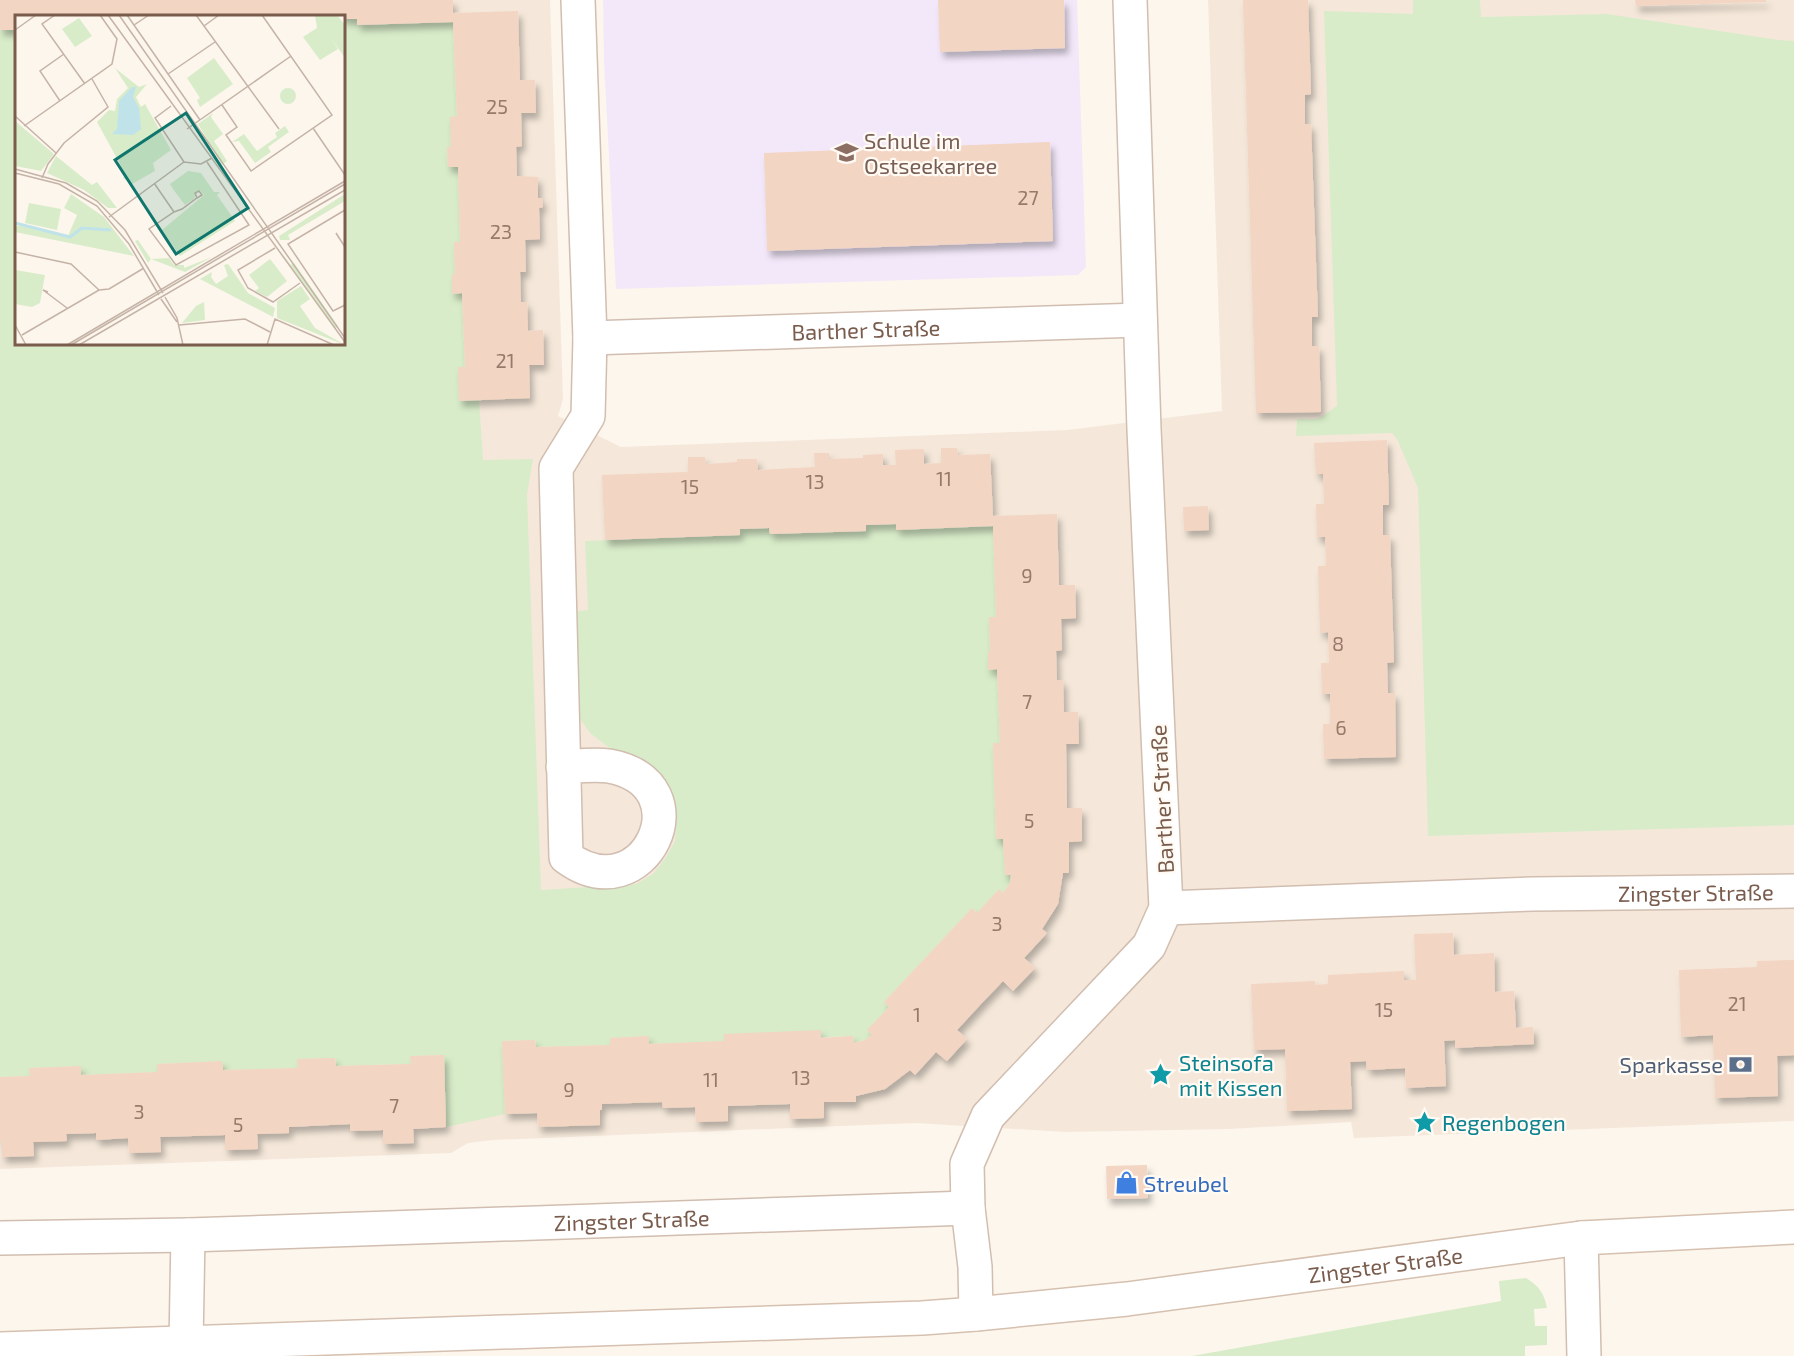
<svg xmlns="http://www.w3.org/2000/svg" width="1794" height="1356" font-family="'Exo 2',sans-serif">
  <defs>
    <filter id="shadow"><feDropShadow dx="3.5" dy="6" stdDeviation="3" flood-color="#0004"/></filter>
  </defs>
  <rect width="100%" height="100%" fill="#fdf6ec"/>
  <path fill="#f5e8da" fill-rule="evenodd" d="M0,0H550L563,399L558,416L621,447L1067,430L1222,411L1208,0H1794V1121L1354,1138L1351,1122L1229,1129L1066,1132L915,1123L493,1140L468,1143L451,1153L0,1169ZM16,16H344V344H16Z"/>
  <polygon fill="#f3e8fa" points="603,0 1077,0 1086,267 1078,275 616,289 604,61"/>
  <g fill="#d8ecc9">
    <polygon points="1413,0 1480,0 1481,17 1607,14 1779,40 1794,41 1794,825 1428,836 1418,488 1397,439 1392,433 1296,436 1297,419 1318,419 1337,406 1324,11 1413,14"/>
    <polygon points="344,19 357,19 357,25 453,22 457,116 451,147 447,148 448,167 458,167 460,242 454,242 455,274 452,275 453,293 462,293 465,367 459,367 479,400 483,460 533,459 527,494 541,890 636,884 653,874 665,859 675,841 677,819 673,800 659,778 641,764 608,747 590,733 578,716 573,612 588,610 585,541 740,535 740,529 769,528 770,534 866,531 866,525 896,524 993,526 996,617 989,617 990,652 988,652 988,669 997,669 1000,743 993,743 996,839 1003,839 1005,874 1011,875 1010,883 1003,893 999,889 977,913 972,908 884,1002 889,1007 868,1030 872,1035 865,1040 854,1043 853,1036 649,1044 648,1036 611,1038 610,1045 536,1047 535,1040 503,1041 505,1114 446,1127 444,1055 411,1056 411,1064 336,1066 335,1058 298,1059 298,1068 223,1070 222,1061 158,1064 157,1072 81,1075 81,1066 30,1068 30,1076 0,1077 0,30 16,30 16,344 344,344"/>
    <path d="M1526,1278C1539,1286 1544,1293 1547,1308L1534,1309L1535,1326H1547V1345L1525,1346V1356H1192L1501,1301L1499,1281Z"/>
  </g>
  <g fill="#f3d5c3" filter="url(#shadow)">
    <polygon points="0,0 453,0 453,13 518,11 520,80 535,80 536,113 521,113 522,146 516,147 517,176 538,177 538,198 542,198 543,207 539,208 540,239 525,240 526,272 520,272 521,302 527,302 528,331 543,330 544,365 529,365 530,398 459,401 458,367 465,367 462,293 452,294 452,274 455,274 454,242 460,242 458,167 448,167 447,147 451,147 450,117 457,116 453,22 357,25 357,19 344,19 344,16 16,16 16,30 0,30"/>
    <polygon points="938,0 1064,0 1065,48 940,52"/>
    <polygon points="1243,0 1308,0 1311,94 1305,95 1305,124 1311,124 1318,317 1312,317 1312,346 1319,346 1321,412 1256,413"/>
    <polygon points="1635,0 1766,0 1766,2 1636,6"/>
    <polygon points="1050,142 1053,241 767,251 764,153"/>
    <polygon points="1387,440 1389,505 1383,505 1383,535 1390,535 1394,662 1387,663 1388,693 1395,693 1396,757 1324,759 1323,724 1330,724 1330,694 1322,694 1321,663 1329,663 1328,632 1320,633 1318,566 1326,566 1325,537 1317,537 1316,504 1324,504 1323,474 1316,474 1314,443"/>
    <polygon points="941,448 957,448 958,455 990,454 993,516 1057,514 1059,585 1075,585 1076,618 1061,619 1062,650 1056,651 1057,680 1063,680 1064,712 1078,712 1079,744 1066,744 1067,808 1082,808 1082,841 1069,842 1069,873 1063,873 1058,904 1042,929 1047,933 1024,958 1035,968 1013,991 1003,981 981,1004 957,1030 967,1039 947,1061 936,1052 915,1075 910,1070 885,1089 856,1096 856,1102 824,1102 824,1118 790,1119 790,1104 728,1106 728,1121 696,1122 695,1107 663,1108 662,1102 602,1104 602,1110 600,1110 600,1125 538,1127 537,1113 505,1114 502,1041 535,1040 536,1047 610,1045 610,1038 649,1036 649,1044 724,1041 724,1034 821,1030 821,1038 853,1036 854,1043 865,1040 872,1035 867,1030 889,1007 884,1002 972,908 977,913 999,889 1003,893 1010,883 1011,875 1005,875 1003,839 996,839 993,743 1000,743 997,669 988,670 988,652 990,652 989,617 996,617 993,526 896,530 896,524 866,525 866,531 770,534 769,528 740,529 740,535 605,540 602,475 688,472 688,457 705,457 706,464 737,462 737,459 757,459 758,470 815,467 814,453 829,453 829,459 863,458 863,455 883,454 883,465 896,465 895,450 924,449 924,464 941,463"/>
    <polygon points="1208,506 1209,530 1184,531 1183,507"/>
    <polygon points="1453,933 1454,955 1494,953 1495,992 1514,991 1516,1028 1533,1027 1534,1044 1455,1048 1455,1040 1444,1041 1446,1086 1406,1088 1405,1068 1367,1070 1366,1061 1350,1062 1352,1109 1287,1111 1285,1049 1254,1050 1251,984 1315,981 1315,985 1328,984 1328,975 1404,971 1404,980 1416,980 1414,934"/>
    <polygon points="1794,960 1794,1055 1777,1056 1778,1096 1715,1098 1713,1035 1681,1037 1679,970 1757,967 1757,961"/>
    <polygon points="444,1055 446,1127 413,1129 414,1143 383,1144 383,1130 350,1131 350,1124 289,1127 289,1133 257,1134 258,1149 225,1150 225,1135 160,1137 161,1152 129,1153 128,1138 96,1140 96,1133 66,1134 67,1141 33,1142 34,1156 2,1157 2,1142 0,1142 0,1077 30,1076 29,1068 81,1066 81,1075 157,1072 157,1064 222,1061 223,1070 298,1068 297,1059 335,1058 336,1066 411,1064 410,1056"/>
    <polygon points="1147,1165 1148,1198 1107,1199 1106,1166"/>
  </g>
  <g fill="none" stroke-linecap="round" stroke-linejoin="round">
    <defs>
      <g id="street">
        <path id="s1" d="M590,338L1140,320"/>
        <path d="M563,767C578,766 595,764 609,766C707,784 644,915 566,857L556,468L588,416L590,338L578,0"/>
        <path id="s2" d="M1166,908L1533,894L1794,891"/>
        <path id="s3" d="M0,1238L188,1235L968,1208"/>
        <polyline points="1581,1238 1584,1356"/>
        <polyline points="976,1314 975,1267 968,1208 967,1164 988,1116 1149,946 1166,908 1144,429 1130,0"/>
        <polyline points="186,1344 188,1235"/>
      </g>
      <g id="secondary">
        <path id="s4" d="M0,1349L922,1318L976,1314L1127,1299L1581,1238L1794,1227"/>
      </g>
    </defs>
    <use href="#street" stroke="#d1beb0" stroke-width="36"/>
    <use href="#secondary" stroke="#d6c0b0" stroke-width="36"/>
    <use href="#street" stroke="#fff" stroke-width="33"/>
    <use href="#secondary" stroke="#fff" stroke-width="33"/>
  </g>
  <defs>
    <symbol id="school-bare" viewBox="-9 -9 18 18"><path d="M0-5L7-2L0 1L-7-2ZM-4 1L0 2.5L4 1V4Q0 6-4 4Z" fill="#8d6e63" stroke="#fffaf3" stroke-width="2.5" paint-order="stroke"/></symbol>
    <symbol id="bank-bare" viewBox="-9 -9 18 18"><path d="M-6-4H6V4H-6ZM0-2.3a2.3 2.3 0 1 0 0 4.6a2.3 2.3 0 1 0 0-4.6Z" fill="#5c6f8a" stroke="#fffaf3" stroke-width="2.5" paint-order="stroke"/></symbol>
    <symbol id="sight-bare" viewBox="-9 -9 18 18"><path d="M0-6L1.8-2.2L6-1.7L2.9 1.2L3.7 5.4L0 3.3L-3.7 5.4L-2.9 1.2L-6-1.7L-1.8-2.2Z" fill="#0f9aa8" stroke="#fffaf3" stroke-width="2.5" paint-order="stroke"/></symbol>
    <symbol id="shop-bare" viewBox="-9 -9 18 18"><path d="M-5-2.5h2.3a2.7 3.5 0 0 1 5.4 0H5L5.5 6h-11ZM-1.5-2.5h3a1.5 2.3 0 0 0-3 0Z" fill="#3f7fe0" stroke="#fffaf3" stroke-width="2.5" paint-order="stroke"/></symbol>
  </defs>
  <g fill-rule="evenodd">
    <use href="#school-bare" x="830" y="136" width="33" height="33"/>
    <use href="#bank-bare" x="1724" y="1048" width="33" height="33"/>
    <use href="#sight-bare" x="1144" y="1058" width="33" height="33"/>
    <use href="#sight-bare" x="1408" y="1106" width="33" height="33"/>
    <use href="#shop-bare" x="1110" y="1166" width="33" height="33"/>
  </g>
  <g text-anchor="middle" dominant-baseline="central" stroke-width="4.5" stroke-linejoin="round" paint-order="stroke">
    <g font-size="20" fill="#987a6a">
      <text x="497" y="106">25</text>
      <text x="1028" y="197">27</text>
      <text x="501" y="231">23</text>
      <text x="505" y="360">21</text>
      <text x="944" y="478">11</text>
      <text x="815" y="481">13</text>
      <text x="690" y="486">15</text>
      <text x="1027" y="575">9</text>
      <text x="1338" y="643">8</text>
      <text x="1027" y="701">7</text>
      <text x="1341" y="727">6</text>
      <text x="1029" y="820">5</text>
      <text x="997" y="923">3</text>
      <text x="1737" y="1003">21</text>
      <text x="1384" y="1009">15</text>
      <text x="917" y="1014">1</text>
      <text x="801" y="1077">13</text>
      <text x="711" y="1079">11</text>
      <text x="569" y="1089">9</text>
      <text x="394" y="1105">7</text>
      <text x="139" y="1111">3</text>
      <text x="238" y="1124">5</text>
    </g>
    <g font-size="22" fill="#785e54" stroke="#fffaf3" text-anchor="start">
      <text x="864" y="140">Schule im<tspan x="864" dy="25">Ostseekarree</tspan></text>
    </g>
    <g font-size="22" fill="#7a5c4d" stroke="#fffaf3">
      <text stroke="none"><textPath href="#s1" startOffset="276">Barther Straße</textPath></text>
      <text transform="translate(1161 799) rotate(-93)">Barther Straße</text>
      <text stroke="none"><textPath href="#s2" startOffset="530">Zingster Straße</textPath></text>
      <text stroke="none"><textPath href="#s3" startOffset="632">Zingster Straße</textPath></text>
      <text stroke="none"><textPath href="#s4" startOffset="1389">Zingster Straße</textPath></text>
    </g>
    <g font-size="22" fill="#0d838f" stroke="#fffaf3" text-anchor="start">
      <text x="1179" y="1062">Steinsofa<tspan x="1179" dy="25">mit Kissen</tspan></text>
      <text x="1442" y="1122">Regenbogen</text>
    </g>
    <g font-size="22" fill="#4e5e75" stroke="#fffaf3" text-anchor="end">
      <text x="1723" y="1064">Sparkasse</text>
    </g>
    <g font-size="22" fill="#366cbe" stroke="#fffaf3" text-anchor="start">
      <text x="1144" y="1183">Streubel</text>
    </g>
  </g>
  <g transform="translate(15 15)">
    <rect width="330" height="330" fill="#fdf6ec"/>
    <path d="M300,0H322L330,10V43L316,23L323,34L305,45L288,22L302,13ZM64,3L77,21L60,32L47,14ZM199,43L218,69L185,92L182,85L185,83L172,63ZM100,53L124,72L132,69L121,82L126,92L130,89L156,135L138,148L140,156L117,169L108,163L111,160L82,107L94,95L100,96L102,84L113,73ZM265 81a8 8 0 1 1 16 0a8 8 0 1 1-16 0ZM198,98L196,102L208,119L199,126L212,146L207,150L183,109ZM0,106L39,139L26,156L0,151ZM270,111L274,117L253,132L256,137L240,148L224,126L217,127L229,119L242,136L262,122L260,118ZM41,141L77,170L82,167L102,193H93L69,175L32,158ZM173,156L186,158L199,177H205L202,180L220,206L165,241L147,215L189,180L184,175L179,184L170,190L158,174L155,169ZM56,179L89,202L119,241L0,217V211H6L53,221L62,200L49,193ZM330,179V186L273,220L275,225H265L264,221ZM14,188L46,194L42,215L10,208ZM123,225L136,244L154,243L159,250H169V253L197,242L170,257L136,244L133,248L120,226ZM265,236L276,250L279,248L323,311L320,314ZM255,244L272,266L252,282L240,276L244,273L234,260ZM213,249L233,278L260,293L258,302L185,264L197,257L196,262L201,269L213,261L209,250ZM0,255L30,260L25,288L17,292L0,289ZM286,271L295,284L285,291L300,313L330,330L262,303V286ZM189,287L190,305L167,308L181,291Z" fill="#d8ecc9"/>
    <path d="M117,72H121L118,82L124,93L126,114L118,120L97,119L102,114L104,86Z" fill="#bfe3e8"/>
    <path fill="none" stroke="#bfe3e8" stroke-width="3" d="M0,208L55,222L67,213L96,215"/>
    <path fill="none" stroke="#c5b3a7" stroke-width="1.5" d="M40,0L27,9L70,69M93,0L330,327M104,0L330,323M112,0L185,105M181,0L264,114M119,10L134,0M189,11L204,0M0,15L21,0M153,59L200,27M45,86L25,56L49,39M207,90L222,112L211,120L236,156L317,100L247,0M156,91L140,103L169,147M0,101L41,138M9,111L97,49L102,24L85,0M298,113L330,160M172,114L276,41M0,154L51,168L82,186L110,215L148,278M0,158L44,169L82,191L114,229L144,280M27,163L33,149L49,128L93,92L77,64M139,168L159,197M182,183L180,178L184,176L187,180L182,183L167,194L159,197L134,214L161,250L234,210L192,147M330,195L273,229L318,296L330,290M94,202L169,147L186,149L197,143M324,223L321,218L330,232M260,233L223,255L233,273L258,287L285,268M0,237L56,249L84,275M33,277L28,275L52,293M150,282L162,303L168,330M146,284L162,307M0,310L11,330M164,310L230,304L255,317M7,320L84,275L94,274L129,253M52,330L330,166M56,330L330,169M64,330L330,175M190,330H251M252,330L260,304L319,330"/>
    <path fill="#0f766e" fill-opacity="0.15" stroke="#0f766e" stroke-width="3" d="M171,98L233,193L161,239L100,145Z"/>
    <rect width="330" height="330" fill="none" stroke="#7a5c4d" stroke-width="3"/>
  </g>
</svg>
